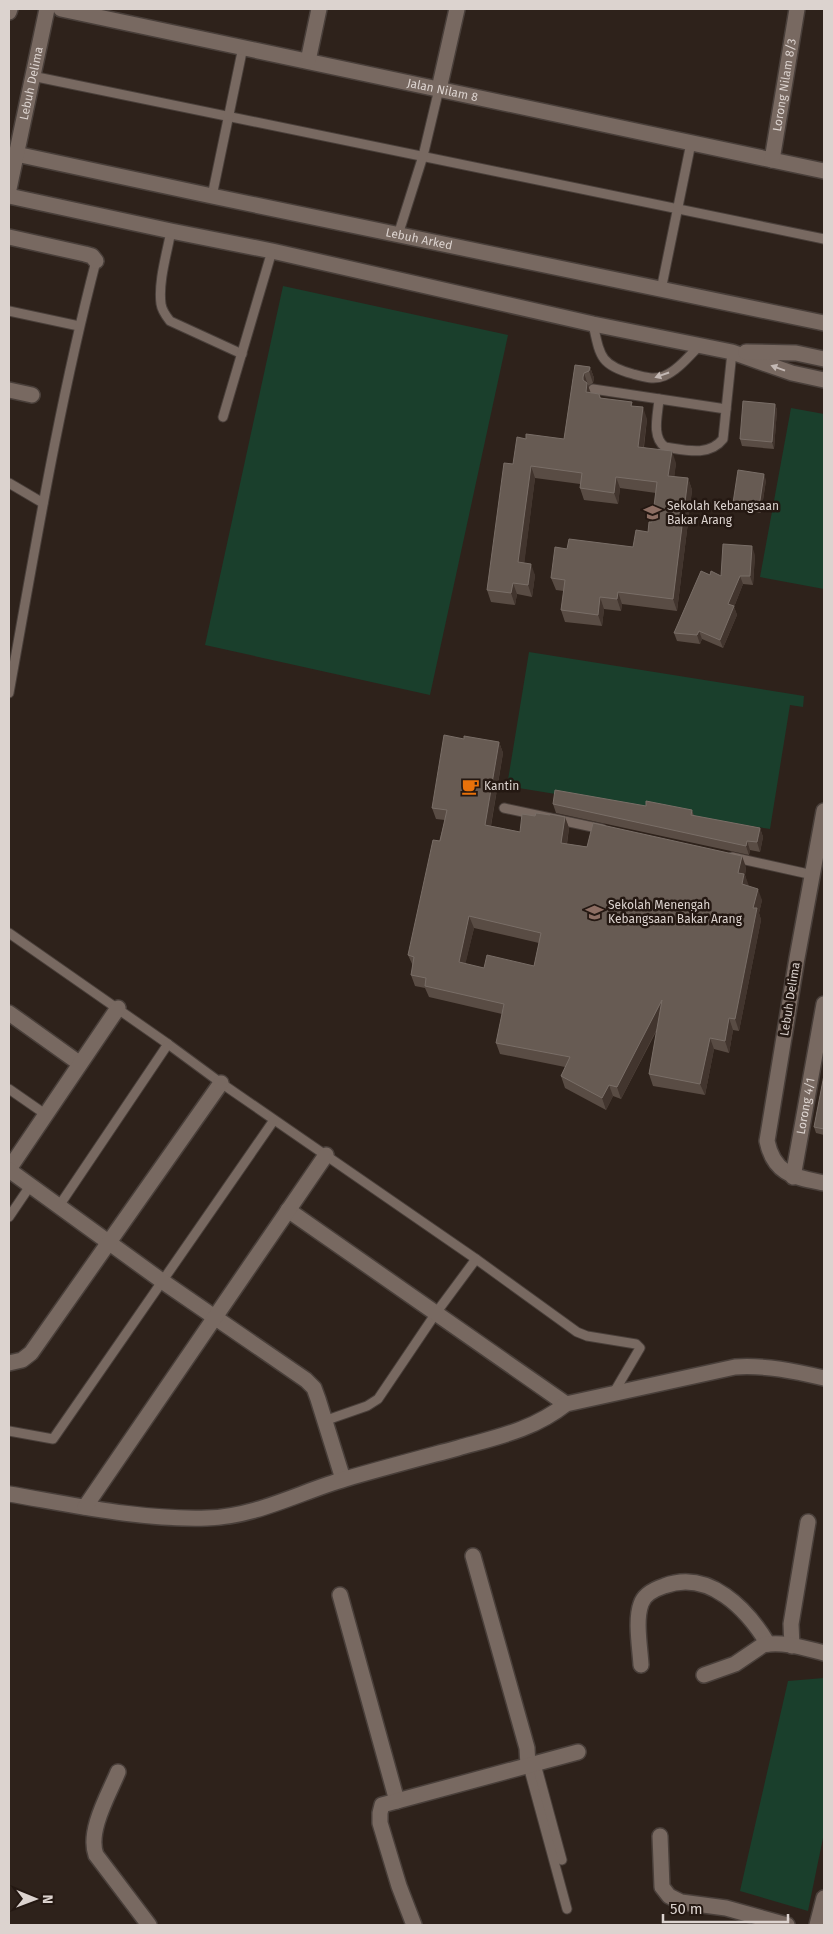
<svg xmlns="http://www.w3.org/2000/svg" width="833" height="1934" font-family="'Fira Sans',sans-serif">
  <rect width="100%" height="100%" fill="#2e221b"/>
  <g fill="#1a3f2c">
    <polygon points="283,286 508,335 430,695 205,645"/>
    <polygon points="791,408 824,414 824,589 760,577"/>
    <polygon points="529,652 804,696 803,707 790,705 770,829 507,786"/>
    <polygon points="824,1678 824,1833 808,1911 740,1891 788,1681"/>
  </g>
  <g fill="none" stroke-linecap="round" stroke-linejoin="round">
    <defs>
      <g id="service">
        <polyline points="32,76 824,239"/>
        <polyline points="212,196 243,47"/>
        <path d="M171,231C167,253 158,282 161,304C162,311 166,316 170,321L242,354"/>
        <polyline points="398,235 423,156 439,89"/>
        <polyline points="661,290 691,143"/>
        <polyline points="9,311 79,326"/>
        <path d="M593,324C600,356 600,365 633,374C644,377 654,380 664,376C678,370 689,356 700,345"/>
        <polyline points="593,389 726,409"/>
        <path d="M659,399C658,414 651,437 665,447C685,450 709,457 723,439L732,352"/>
        <polyline points="223,417 272,251"/>
        <polyline points="9,483 43,503"/>
        <path d="M9,693C35,549 59,403 96,261"/>
        <polyline points="504,808 602,829"/>
        <polyline points="732,857 813,875"/>
        <polyline points="9,933 168,1044 221,1083 476,1259 577,1332 587,1336 636,1344 640,1348 613,1394"/>
        <polyline points="9,1089 45,1114"/>
        <polyline points="59,1206 168,1044"/>
        <polyline points="9,1217 30,1186"/>
        <polyline points="324,1421 367,1406 378,1399 436,1313 476,1259"/>
        <polyline points="9,1431 53,1439 274,1120"/>
        <polyline points="536,1764 562,1860"/>
        <polyline points="528,1766 567,1909"/>
      </g>
      <g id="minor">
        <path id="s1" d="M61,9L824,171"/>
        <polyline points="9,12 10,9"/>
        <polyline points="308,61 319,9"/>
        <polyline points="439,89 457,9"/>
        <path id="s2" d="M16,154L212,196L824,323"/>
        <path id="s3" d="M772,160L797,9"/>
        <path id="s4" d="M9,189L47,9"/>
        <polyline points="9,196 171,231 272,251 593,324 732,352 792,373 824,380"/>
        <polyline points="9,237 85,254 92,256 96,261"/>
        <polyline points="746,352 796,353 824,359"/>
        <polyline points="9,390 32,395"/>
        <path d="M824,811L797,958L767,1141C774,1175 795,1177 824,1183"/>
        <polyline points="9,1013 79,1063"/>
        <polyline points="9,1169 118,1008"/>
        <polyline points="9,1170 162,1281 306,1380 314,1388 318,1399 343,1479"/>
        <path id="s5" d="M793,1177L824,1004"/>
        <polyline points="288,1210 566,1404"/>
        <polyline points="9,1363 22,1360 31,1353 221,1083"/>
        <path d="M9,1494C74,1505 141,1520 207,1518C255,1517 300,1492 345,1479C383,1468 421,1458 458,1448C497,1437 533,1430 566,1404L735,1367C766,1365 794,1371 824,1378"/>
        <polyline points="85,1507 326,1155"/>
        <polyline points="473,1556 527,1748 528,1766"/>
        <polyline points="340,1595 397,1801"/>
        <polyline points="792,1646 791,1624 808,1522"/>
        <path d="M641,1665C640,1648 635,1620 641,1604C644,1594 655,1589 664,1586C709,1569 747,1609 768,1644"/>
        <path d="M704,1675L735,1664L763,1645C783,1641 804,1648 824,1653"/>
        <path d="M118,1772C109,1794 87,1831 96,1855L149,1925"/>
        <polyline points="660,1836 662,1887 669,1896 681,1902 726,1908 787,1925"/>
        <polyline points="414,1925 399,1886 380,1823 380,1813 382,1805 578,1752"/>
        <polyline points="817,1925 824,1898"/>
      </g>
    </defs>
    <use href="#service" stroke="#493f3a" stroke-width="11"/>
    <use href="#minor" stroke="#493f3a" stroke-width="18"/>
    <use href="#service" stroke="#786961" stroke-width="9"/>
    <use href="#minor" stroke="#786961" stroke-width="15"/>
  </g>
  <g fill="#594c44" fill-rule="evenodd">
    <polygon points="575,365 590,367 594,378 593,383 588,386 591,393 599,394 601,398 633,406 647,419 644,447 676,463 674,477 688,478 692,490 677,611 622,604 621,611 604,609 602,626 565,622 561,610 564,591 556,590 551,578 567,549 633,547 648,532 652,522 656,493 620,488 618,504 584,500 580,488 580,484 535,478 524,563 535,575 532,597 517,594 515,605 491,602 487,590 513,464 526,439 564,439"/>
    <polygon points="775,404 777,410 774,449 742,446 740,439"/>
    <polygon points="766,480 761,513 735,509 733,503"/>
    <polygon points="755,555 753,585 743,584 734,607 737,615 723,648 702,639 700,644 677,641 674,633 710,575 721,576"/>
    <path d="M464,739L499,742L503,753L491,826L520,832L535,816L565,817L569,828L567,844L746,867L745,875L748,886L762,900L759,913L761,920L739,1031L733,1030L729,1053L714,1049L705,1095L653,1086L649,1074L657,1030L621,1099L613,1096L606,1110L565,1088L561,1076L565,1067L500,1054L496,1043L502,1014L429,997L425,988L415,986L411,975L413,966L408,955L445,820L436,819L432,808ZM474,928L539,943L534,966L484,968L465,964Z"/>
    <polygon points="553,804 646,806 692,810 694,816 760,828 763,837 760,852 750,850 749,855 556,813"/>
    <polygon points="824,1075 824,1135 816,1133 814,1127"/>
  </g>
  <g fill="#42352e">
    <polygon points="590,367 594,378 593,383 589,371"/>
    <polygon points="584,373 588,385 591,395 586,392 583,377"/>
    <polygon points="775,404 777,410 774,449 772,442"/>
    <polygon points="643,407 647,419 642,458 638,447"/>
    <polygon points="672,451 676,463 673,488 668,476"/>
    <polygon points="531,466 535,478 523,574 518,562"/>
    <polygon points="764,474 766,480 761,513 759,507"/>
    <polygon points="616,477 620,488 618,504 614,493"/>
    <polygon points="688,478 692,490 677,611 673,599"/>
    <polygon points="752,546 755,555 753,585 750,576"/>
    <polygon points="531,564 535,575 532,597 528,585"/>
    <polygon points="740,576 743,584 734,607 737,615 723,648 720,640 728,604"/>
    <polygon points="513,583 517,594 515,605 511,593"/>
    <polygon points="618,592 622,604 621,611 617,599"/>
    <polygon points="600,597 604,609 602,626 598,615"/>
    <polygon points="699,631 702,639 700,644 697,635"/>
    <polygon points="499,742 503,753 489,836 485,825"/>
    <polygon points="565,817 569,828 565,854 561,843"/>
    <polygon points="760,828 763,837 760,852 757,842"/>
    <polygon points="747,841 750,850 749,855 746,846"/>
    <polygon points="742,856 746,867 745,875 749,886 746,896 738,873"/>
    <polygon points="758,889 762,900 759,913 761,920 739,1031 735,1019 753,908"/>
    <polygon points="469,916 474,928 463,974 459,962"/>
    <polygon points="662,1000 666,1011 621,1099 617,1087"/>
    <polygon points="729,1018 733,1030 729,1053 725,1041"/>
    <polygon points="710,1038 714,1049 705,1095 700,1084"/>
    <polygon points="609,1085 613,1096 606,1110 602,1098"/>
  </g>
  <g fill="#675b53" stroke="#796e67" fill-rule="evenodd">
    <polygon points="575,365 590,367 589,371 584,373 583,377 583,380 587,383 586,392 599,394 600,398 632,402 631,406 643,407 638,447 672,451 668,476 688,478 673,599 618,592 617,599 600,597 598,615 561,610 565,580 551,578 555,547 567,549 569,539 633,547 636,530 648,532 649,522 652,522 657,482 616,477 614,493 580,488 582,473 531,466 518,562 531,564 528,585 513,583 511,593 487,590 504,463 513,464 517,437 526,439 526,434 564,439"/>
    <polygon points="743,401 775,404 772,442 740,439"/>
    <polygon points="738,470 764,474 759,507 733,503"/>
    <polygon points="723,544 752,546 750,576 740,576 728,604 734,606 720,640 699,631 697,635 674,633 701,571 710,575 711,571 721,576"/>
    <path d="M444,735L464,739V736L499,742L485,825L520,832L522,814L535,816L536,813L550,815V814L565,817L561,843L587,847L593,823L742,856L738,873L744,874L742,884L758,889L753,908H757L735,1019L729,1018L725,1041L710,1038L700,1084L649,1074L662,1000L617,1087L609,1085L602,1098L561,1076L570,1057L496,1043L504,1004L425,986L426,978L411,975L414,957L408,955L433,840L440,841L447,810L432,808ZM469,916L541,933L534,966L487,955L484,968L459,962Z"/>
    <polygon points="555,790 646,806 646,801 692,810 691,815 760,828 757,842 747,841 746,846 553,804"/>
    <polygon points="824,1075 824,1129 814,1127"/>
  </g>
  <defs><path id="oneway-solid" d="M-6-.8H1V-3.2L6.5 0L1 3.2V.8H-6Z" transform="scale(1.25)"/></defs>
  <g fill="#c3b8b4">
    <use href="#oneway-solid" transform="translate(778 368) rotate(-160)"/>
    <use href="#oneway-solid" transform="translate(662 375) rotate(161)"/>
  </g>
  <defs>
    <symbol id="school-bare" viewBox="-9 -9 18 18"><path d="M0-5L7-2L0 1L-7-2ZM-4 1L0 2.5L4 1V4Q0 6-4 4Z" fill="#8d6e63" stroke="#241812" stroke-width="2.5" paint-order="stroke"/></symbol>
    <symbol id="cafe-bare" viewBox="-9 -9 18 18"><path d="M-5.5-4.5H6V0H3Q3 3.5 0 3.5H-2.5Q-5.5 3.5-5.5 0ZM3-3.2v2h1.7v-2ZM-6 4.5H4V6H-6Z" fill="#e8710a" stroke="#241812" stroke-width="2.5" paint-order="stroke"/></symbol>
  </defs>
  <g fill-rule="evenodd">
    <use href="#school-bare" x="640" y="500" width="25" height="25"/>
    <use href="#cafe-bare" x="458" y="774" width="25" height="25"/>
    <use href="#school-bare" x="582" y="900" width="25" height="25"/>
  </g>
  <g text-anchor="middle" dominant-baseline="central" stroke-width="5" stroke-linejoin="round" paint-order="stroke">
    <g font-size="12" fill="#dcd3cf" stroke="#241812">
      <text stroke="none"><textPath href="#s4" startOffset="108">Lebuh Delima</textPath></text>
      <text stroke="none"><textPath href="#s3" startOffset="76">Lorong Nilam 8/3</textPath></text>
      <text stroke="none"><textPath href="#s1" startOffset="390">Jalan Nilam 8</textPath></text>
      <text stroke="none"><textPath href="#s2" startOffset="412">Lebuh Arked</textPath></text>
      <text transform="translate(790 999) rotate(-81)">Lebuh Delima</text>
      <text stroke="none"><textPath href="#s5" startOffset="72">Lorong 4/1</textPath></text>
    </g>
    <g font-size="12" fill="#dcd3cf" stroke="#241812" text-anchor="start">
      <text x="667" y="506">Sekolah Kebangsaan<tspan x="667" dy="14">Bakar Arang</tspan></text>
      <text x="484" y="786">Kantin</text>
      <text x="608" y="905">Sekolah Menengah<tspan x="608" dy="14">Kebangsaan Bakar Arang</tspan></text>
    </g>
  </g>
  <rect width="833" height="1934" fill="none" stroke="#dcd3cf" stroke-width="20"/>
  <g transform="translate(35 1899) rotate(91)" stroke="#241812" stroke-width="4" paint-order="stroke">
  <path d="M0-4L9 19L0 12L-9 19Z" fill="#dcd3cf"/>
  <text y="-8" font-size="14" font-weight="bold" text-anchor="middle" fill="#dcd3cf">N</text>
  </g>
  <path d="M663 1914v8h125v-8" fill="none" stroke="#dcd3cf" stroke-width="2.5"/>
  <text x="670" y="1914" font-size="15" fill="#dcd3cf" stroke="#241812" stroke-width="4" paint-order="stroke">50 m</text>
</svg>
